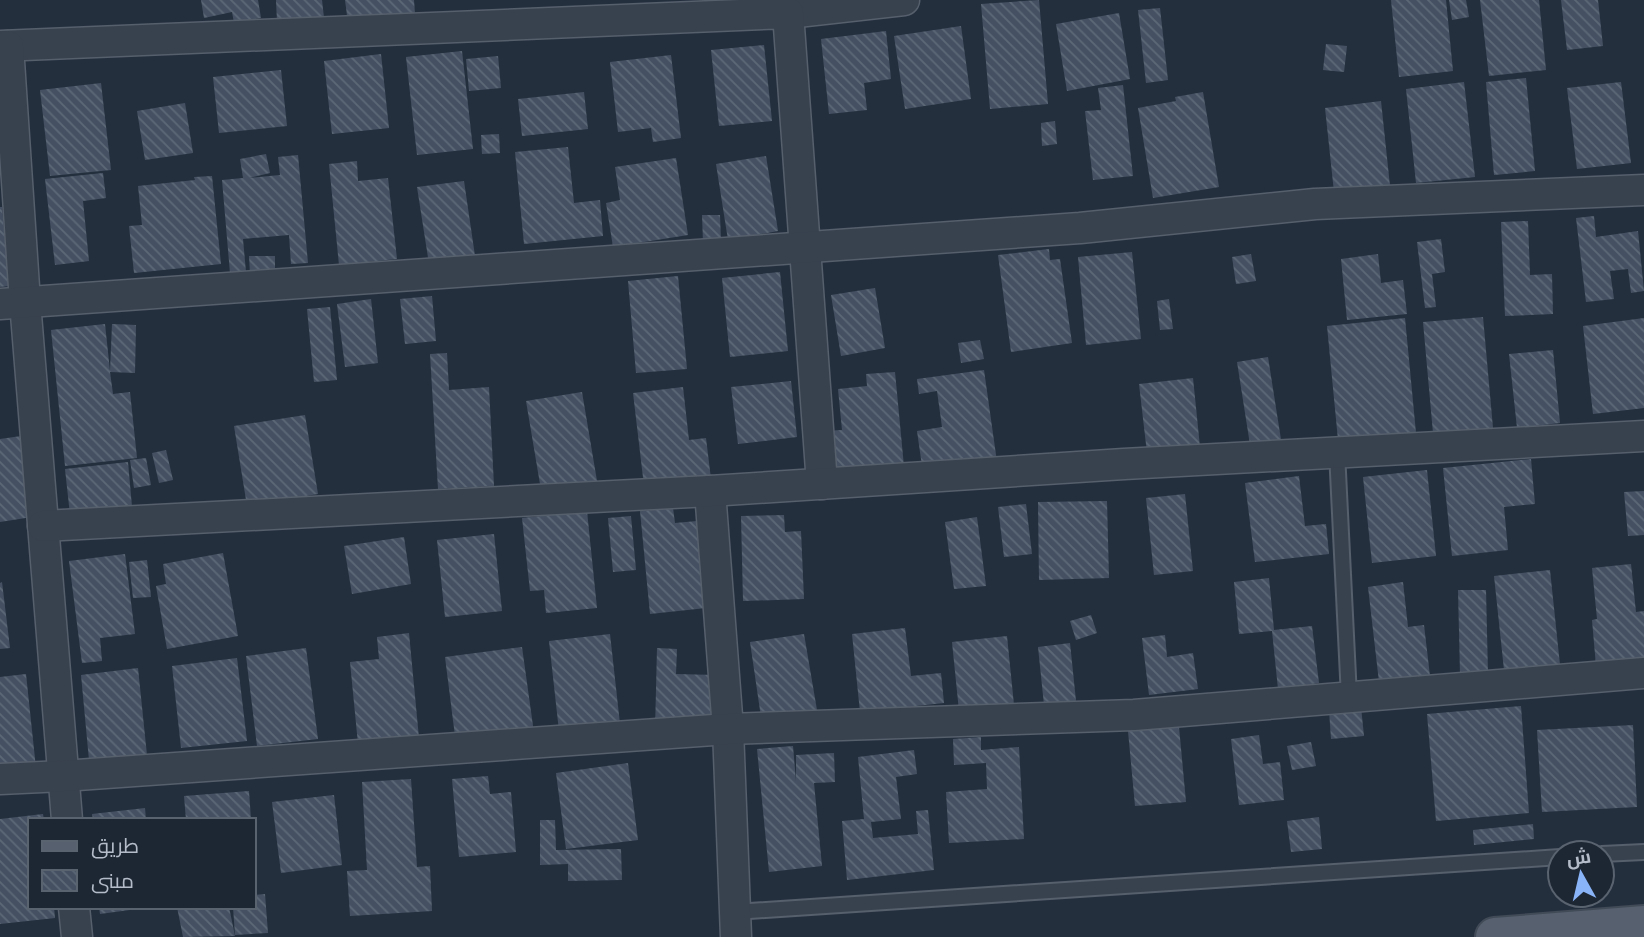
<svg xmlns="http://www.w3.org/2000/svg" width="1644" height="937" font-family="Commissioner,Cairo,sans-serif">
  <defs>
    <pattern id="building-back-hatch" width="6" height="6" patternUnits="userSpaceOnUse" patternTransform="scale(1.75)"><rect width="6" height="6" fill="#455162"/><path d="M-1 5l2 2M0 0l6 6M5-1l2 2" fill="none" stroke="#5d6877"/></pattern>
  </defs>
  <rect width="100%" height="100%" fill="#242f3e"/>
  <g fill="url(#building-back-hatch)">
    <polygon points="201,0 258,0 261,18 234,23 232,12 204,18"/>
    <polygon points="276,0 322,0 324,18 277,22"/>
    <polygon points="345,0 414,0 415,14 348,23"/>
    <polygon points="1039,0 1048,104 990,109 981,4"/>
    <polygon points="1391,0 1446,0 1453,71 1399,77"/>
    <polygon points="1449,0 1466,0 1469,17 1452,20"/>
    <polygon points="1480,0 1539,0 1546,70 1489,76"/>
    <polygon points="1561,0 1598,0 1603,46 1567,50"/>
    <polygon points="1160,8 1168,80 1146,83 1138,10"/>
    <polygon points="1119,13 1130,79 1067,91 1056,24"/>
    <polygon points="961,26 971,99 905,109 894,36"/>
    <polygon points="886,31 891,79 864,83 867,110 829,114 821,39"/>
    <polygon points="1326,44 1347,46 1344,72 1323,70"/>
    <polygon points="764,45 772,121 719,126 711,50"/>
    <polygon points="462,51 473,149 417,155 406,57"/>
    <polygon points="381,54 389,128 332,134 324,61"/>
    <polygon points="671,55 681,138 653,142 651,128 618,132 610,62"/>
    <polygon points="498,56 501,88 469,91 466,59"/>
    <polygon points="281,70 287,126 219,133 213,77"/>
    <polygon points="1526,78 1535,171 1494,175 1486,82"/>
    <polygon points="1464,82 1475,177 1416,183 1406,89"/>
    <polygon points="1621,82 1631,163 1577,169 1567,88"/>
    <polygon points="101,83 111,170 50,176 40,90"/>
    <polygon points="1123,85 1133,176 1093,180 1085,111 1101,110 1098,88"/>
    <polygon points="584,92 588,129 522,136 518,99"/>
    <polygon points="1203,92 1219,187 1153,198 1138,108 1176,101 1175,97"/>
    <polygon points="1381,101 1390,186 1334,192 1325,108"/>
    <polygon points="185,103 193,153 145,160 137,111"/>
    <polygon points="1055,121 1057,144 1042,146 1041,123"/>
    <polygon points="499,134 500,153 482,154 481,135"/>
    <polygon points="568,147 574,203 600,200 603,236 524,244 515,152"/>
    <polygon points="266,154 270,173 249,178 280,175 278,157 298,155 308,263 291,264 289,235 243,239 246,272 230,273 222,180 243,178 240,159"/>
    <polygon points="766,156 778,231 728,240 716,164"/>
    <polygon points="676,158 688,235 613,247 606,203 620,200 615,167"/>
    <polygon points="357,161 358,181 388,178 397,259 339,265 329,164"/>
    <polygon points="103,173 106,198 83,201 89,261 55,265 45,179"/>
    <polygon points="212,176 221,264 134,273 129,226 142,225 138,186 195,180 194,177"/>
    <polygon points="464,181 475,256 429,264 417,187"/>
    <polygon points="0,207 2,207 9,286 0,287"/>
    <polygon points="702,215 720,215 721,241 703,242"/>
    <polygon points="1594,216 1596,237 1638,231 1644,291 1631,293 1628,269 1610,271 1614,299 1586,302 1576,218"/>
    <polygon points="1528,221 1530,275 1552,274 1553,314 1505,316 1501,222"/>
    <polygon points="1441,239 1445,272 1432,274 1436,307 1425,308 1417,242"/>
    <polygon points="1049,249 1050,260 1060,259 1072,343 1011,352 998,255"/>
    <polygon points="1132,252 1141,339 1086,345 1078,257"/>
    <polygon points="1251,254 1256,281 1236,284 1232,257"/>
    <polygon points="1378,254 1381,283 1403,280 1407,314 1347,320 1341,259"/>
    <polygon points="249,256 275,256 275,273 250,273"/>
    <polygon points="780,272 788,351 730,357 722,278"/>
    <polygon points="678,276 687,369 636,373 628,281"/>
    <polygon points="875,288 885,348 841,356 831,295"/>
    <polygon points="432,296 436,341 405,344 400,299"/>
    <polygon points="371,299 378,363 345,367 337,304"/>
    <polygon points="1169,299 1173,329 1160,330 1157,301"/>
    <polygon points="330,307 337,380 314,382 307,309"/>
    <polygon points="1483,317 1493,428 1433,433 1423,322"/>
    <polygon points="1405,318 1416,433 1338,440 1327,326"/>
    <polygon points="1644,318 1644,408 1593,414 1583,326"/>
    <polygon points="105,324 110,371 112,324 136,325 135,373 110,372 113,394 130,392 137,458 65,466 51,330"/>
    <polygon points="980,340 984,359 961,363 958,343"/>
    <polygon points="1553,350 1560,423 1517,428 1509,354"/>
    <polygon points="447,353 449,390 489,387 494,486 438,489 430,354"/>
    <polygon points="1268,357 1282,446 1251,451 1237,362"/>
    <polygon points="984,370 997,462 923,473 917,431 942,427 937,391 919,394 917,379"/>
    <polygon points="895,372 905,477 829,484 824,431 842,430 838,389 867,386 866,374"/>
    <polygon points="1193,378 1200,447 1147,453 1139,384"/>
    <polygon points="791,381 797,437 738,444 731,387"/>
    <polygon points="683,387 689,440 706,438 711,479 644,486 633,393"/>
    <polygon points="582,392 597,481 541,490 526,401"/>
    <polygon points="305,415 318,494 247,506 234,426"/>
    <polygon points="21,436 32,517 0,522 0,439"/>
    <polygon points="166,450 173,480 159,483 152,453"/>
    <polygon points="146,458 151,485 134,488 130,460"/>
    <polygon points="1531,459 1535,504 1504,507 1508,550 1452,556 1443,468"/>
    <polygon points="128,462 133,518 71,524 65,469"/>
    <polygon points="1427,470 1436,556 1372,563 1363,477"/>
    <polygon points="1299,476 1305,526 1326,524 1329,554 1255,562 1245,483"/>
    <polygon points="1644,491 1644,535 1628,536 1624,492"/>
    <polygon points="1185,494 1193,571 1154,575 1146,498"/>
    <polygon points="1107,501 1109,578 1039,580 1038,502"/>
    <polygon points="1026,504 1032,554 1004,557 998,507"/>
    <polygon points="673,508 675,523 697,521 706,608 650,614 640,511"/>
    <polygon points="587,511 597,608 546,613 544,590 530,591 522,518"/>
    <polygon points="784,515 785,532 801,531 804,599 743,601 741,516"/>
    <polygon points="631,516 636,570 613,572 608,518"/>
    <polygon points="977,517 986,586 954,589 945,522"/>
    <polygon points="494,534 502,611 445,617 437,540"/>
    <polygon points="404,537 411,584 352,594 344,546"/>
    <polygon points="223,553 238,636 167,649 156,586 166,584 163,564"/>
    <polygon points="125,554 135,634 100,638 102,661 82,663 69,561"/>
    <polygon points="147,560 151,597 133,598 129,562"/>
    <polygon points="1631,564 1636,612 1644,611 1644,662 1596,666 1592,620 1597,619 1592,568"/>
    <polygon points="1550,570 1560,665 1504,670 1494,576"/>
    <polygon points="1269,578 1274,630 1312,626 1319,683 1278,689 1272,631 1239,634 1234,582"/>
    <polygon points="2,582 10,648 0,649 0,583"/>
    <polygon points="1403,582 1408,627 1424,625 1430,676 1379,682 1368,587"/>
    <polygon points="1458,590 1486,590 1488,674 1460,674"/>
    <polygon points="1091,615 1097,633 1076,640 1070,621"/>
    <polygon points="905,628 911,676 941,673 944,703 860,712 852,634"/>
    <polygon points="409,633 419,738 358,744 350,662 379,659 377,637"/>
    <polygon points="610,634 620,724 559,731 549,641"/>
    <polygon points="804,634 818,716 762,724 750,642"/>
    <polygon points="1165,635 1167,657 1193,653 1198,689 1149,695 1142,638"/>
    <polygon points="1007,636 1014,705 959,711 952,642"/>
    <polygon points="1070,643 1076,701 1044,705 1038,647"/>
    <polygon points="522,647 534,733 456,744 445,657"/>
    <polygon points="306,648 318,739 257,746 246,656"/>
    <polygon points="657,648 677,649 676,674 715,675 713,732 655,731"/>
    <polygon points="237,658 247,741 181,748 172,666"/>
    <polygon points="138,668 148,765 90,771 81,675"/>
    <polygon points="26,674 36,768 0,771 0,677"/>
    <polygon points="1521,706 1529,813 1436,821 1427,714"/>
    <polygon points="1361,707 1364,736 1331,739 1329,710"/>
    <polygon points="1633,725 1637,807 1542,812 1537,730"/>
    <polygon points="1179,727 1186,802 1135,806 1128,731"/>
    <polygon points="1259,735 1263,764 1280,762 1284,800 1239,805 1231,739"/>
    <polygon points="981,737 981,750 1019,747 1024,839 949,843 946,792 987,789 986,763 954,765 953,739"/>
    <polygon points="1311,742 1316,766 1292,770 1287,746"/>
    <polygon points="793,746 796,781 796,755 834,753 835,782 814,783 822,866 769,872 757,749"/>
    <polygon points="914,750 917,774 896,777 901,819 871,822 873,838 918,834 916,811 928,810 934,870 847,880 842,821 864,819 858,757"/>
    <polygon points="628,763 638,840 566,849 556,773"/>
    <polygon points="488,776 490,794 511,792 516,852 459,857 452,779"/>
    <polygon points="411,779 417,867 430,866 432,911 350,916 347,871 367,870 362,782"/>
    <polygon points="249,791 251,820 186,820 184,796"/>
    <polygon points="334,795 342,865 281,873 272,802"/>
    <polygon points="145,808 146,820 93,820 92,814"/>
    <polygon points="43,814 44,820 30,820 30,907 54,907 55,918 0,924 0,819"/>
    <polygon points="1319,817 1322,849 1291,852 1287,821"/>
    <polygon points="540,820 555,820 556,850 621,849 622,880 568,881 568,864 540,865"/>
    <polygon points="1533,824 1534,839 1474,845 1473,830"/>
    <polygon points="265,894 268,933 235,935 233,907 254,907 254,895"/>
    <polygon points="99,907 136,907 137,909 100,914"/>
    <polygon points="177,907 229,907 235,936 183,937"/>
  </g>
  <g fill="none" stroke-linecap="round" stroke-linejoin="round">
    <defs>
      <g id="service">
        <polyline points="1337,452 1349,697"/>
        <polyline points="1602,854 1644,852"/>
        <polyline points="735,912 1560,857"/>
      </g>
      <g id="minor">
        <polyline points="788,13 904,0"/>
        <polyline points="0,46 788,13 822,484"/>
        <polyline points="8,46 25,302 67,820"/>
        <polyline points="0,304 1080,228 1315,204 1644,190"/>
        <polyline points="710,491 728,729 736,937"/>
        <polyline points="43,526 710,491 1124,464 1644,436"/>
        <polyline points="0,779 63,776 728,729 1134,715 1644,673"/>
        <polyline points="74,907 77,937"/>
      </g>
      <polyline id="primary" points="1495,937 1644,925"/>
    </defs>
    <use href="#service" stroke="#565f6c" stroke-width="18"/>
    <use href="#minor" stroke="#565f6c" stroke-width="33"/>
    <use href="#primary" stroke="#414a57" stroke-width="42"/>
    <use href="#service" stroke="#38414e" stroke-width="14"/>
    <use href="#minor" stroke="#38414e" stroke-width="30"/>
    <use href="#primary" stroke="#56606e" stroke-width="38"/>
  </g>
  <rect x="28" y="818" width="228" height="91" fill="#1d2633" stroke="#59626f" stroke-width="2"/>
  <rect x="42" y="841" width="35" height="10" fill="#56606e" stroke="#59626f" stroke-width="2"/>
  <text x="91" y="853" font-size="21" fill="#b4bcc9">طريق</text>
  <rect x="42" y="870" width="35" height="21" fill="url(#building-back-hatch)" stroke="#59626f" stroke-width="2"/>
  <text x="91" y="888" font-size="21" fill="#b4bcc9">مبنى</text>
  <g transform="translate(1581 874) rotate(352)"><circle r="33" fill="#1d2633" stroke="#59626f" stroke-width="2"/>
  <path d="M0-5L12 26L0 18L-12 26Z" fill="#8ab4f8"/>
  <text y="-10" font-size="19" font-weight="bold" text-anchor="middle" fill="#b4bcc9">ش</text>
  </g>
</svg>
